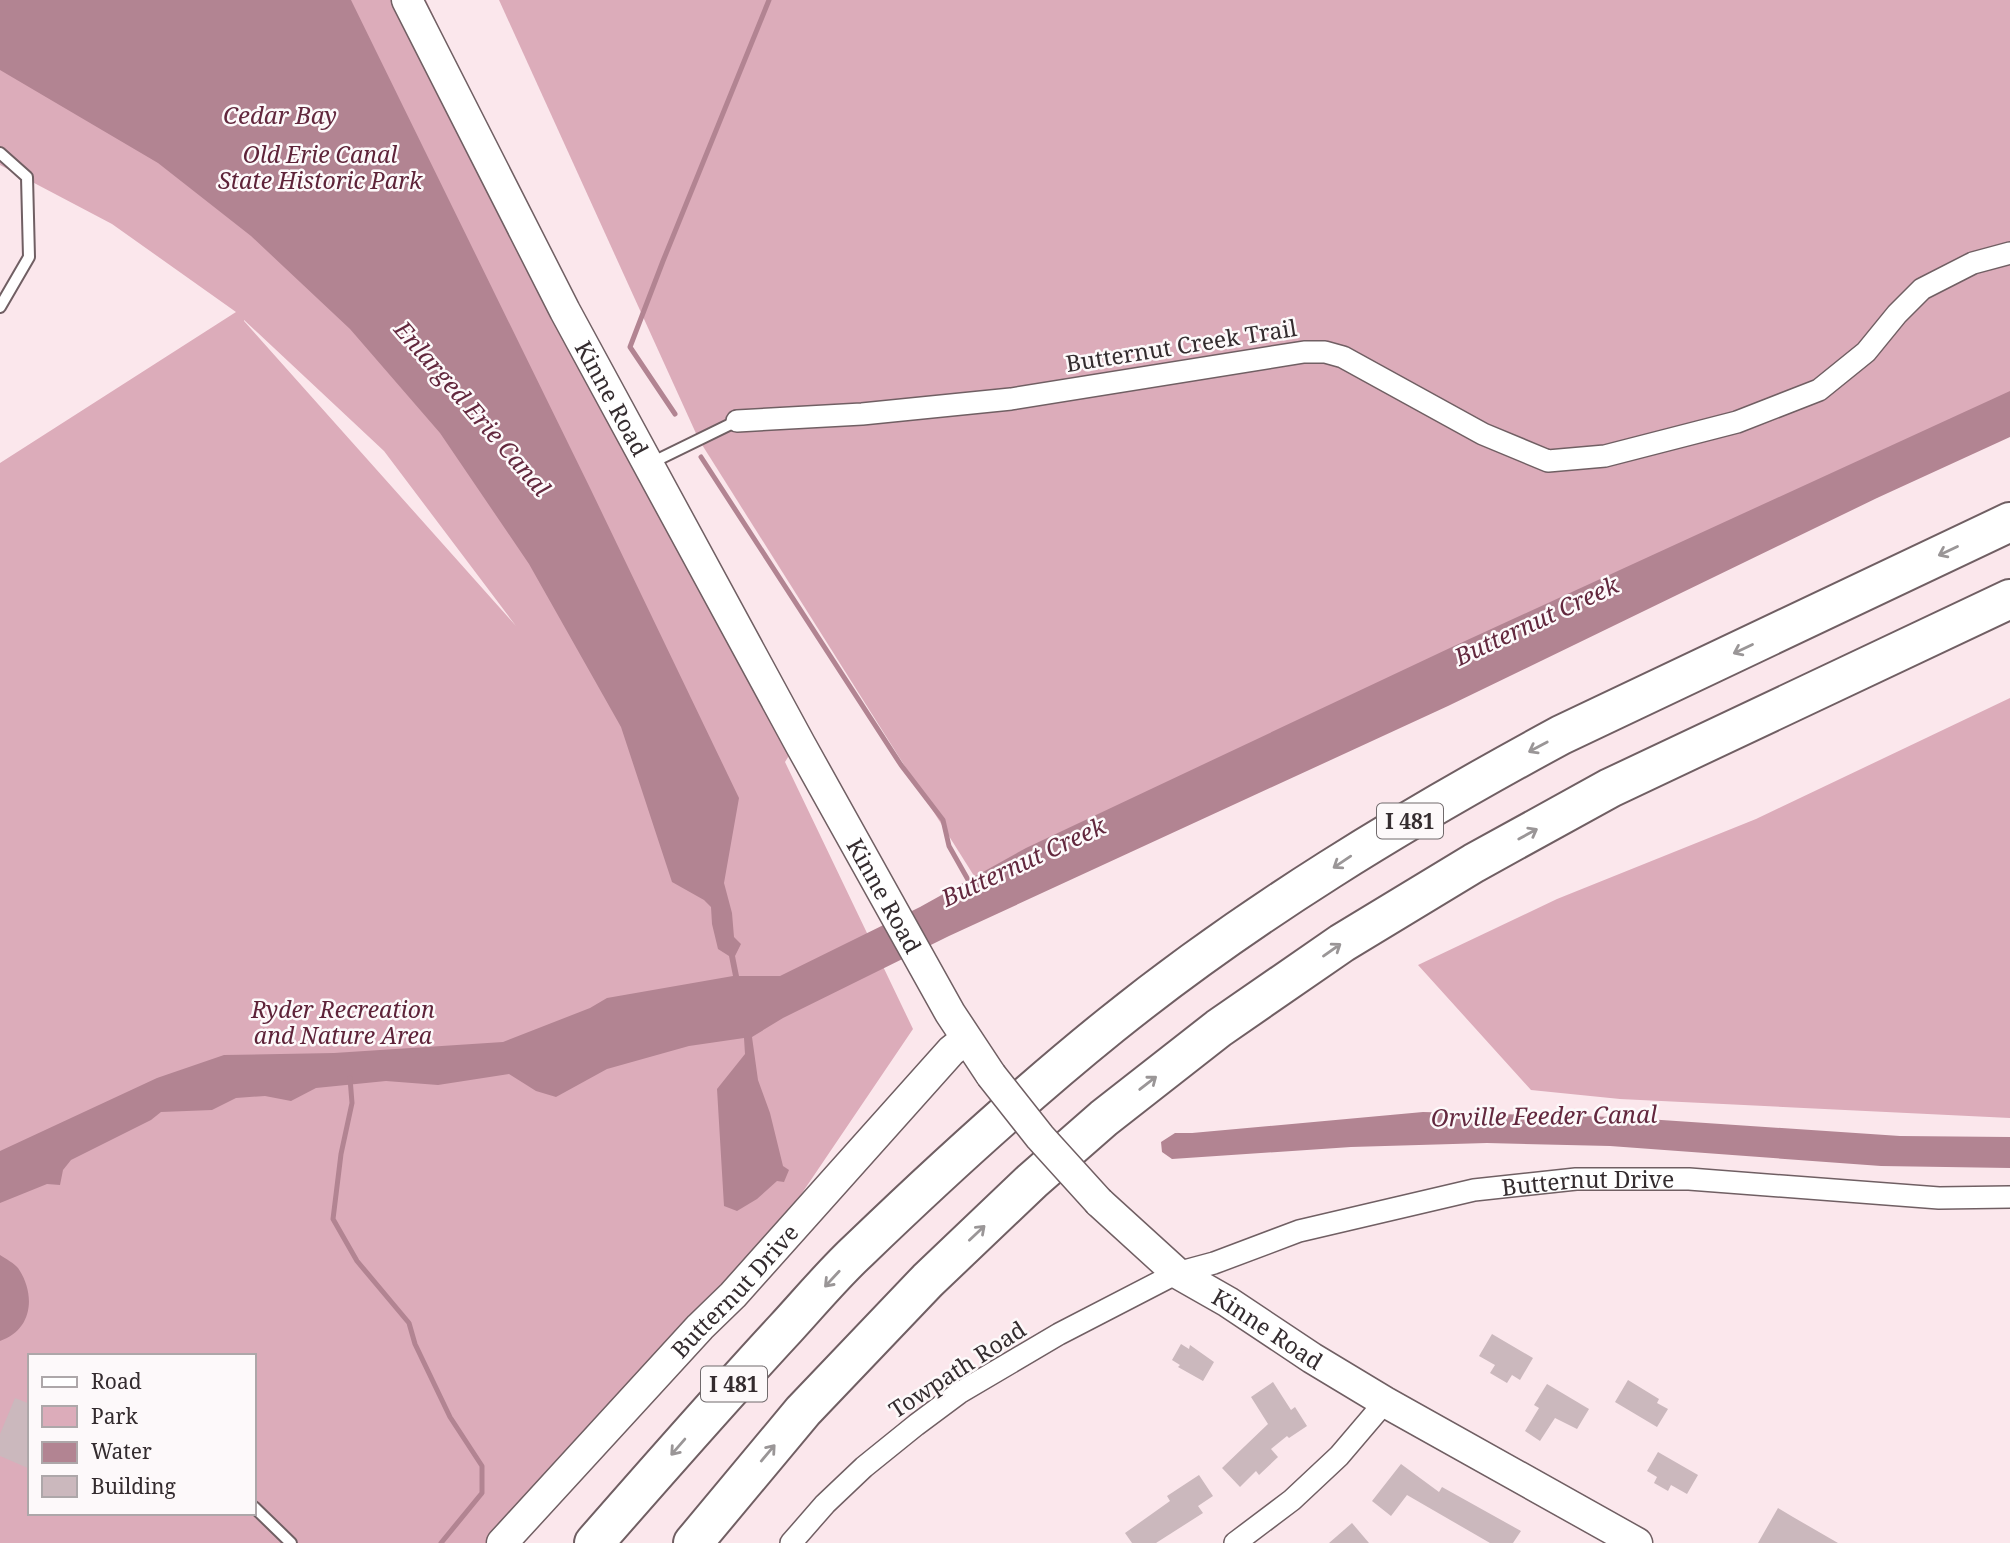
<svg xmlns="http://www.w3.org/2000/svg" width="2010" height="1543" font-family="'Noto Serif',serif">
  <rect width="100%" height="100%" fill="#fbe7ec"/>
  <g fill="#dcacba" fill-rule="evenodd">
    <path d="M0,0H426L739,662L793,749L785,762L913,1029L733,1295L502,1543H0V463L236,312L112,224L0,165ZM244,320L384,451L516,626L244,321ZM30,1356H254V1513H30Z"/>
    <polygon points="499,0 2010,0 2010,417 988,898 699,440"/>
    <polygon points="2010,698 2010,1118 1620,1099 1531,1090 1418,965 1557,899 1756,819"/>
  </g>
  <g fill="#b28492">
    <polygon points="0,0 351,0 591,490 739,798 724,883 732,913 734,937 741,944 735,956 739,976 780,976 920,907 1026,848 1452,647 2010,391 2010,437 1877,498 1448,706 949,936 783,1018 752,1037 758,1080 770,1113 783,1166 789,1170 784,1182 777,1181 757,1199 737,1211 724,1206 717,1089 745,1054 744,1038 689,1046 607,1069 556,1097 536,1091 509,1074 438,1085 386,1081 316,1088 291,1101 265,1096 236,1098 212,1110 161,1112 151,1120 71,1160 63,1170 60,1185 47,1184 0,1203 0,1151 157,1078 224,1055 334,1053 503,1042 590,1008 607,998 733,976 729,956 718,949 712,924 711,907 704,900 672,882 621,727 529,564 440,433 350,329 251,236 158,163 0,70"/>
    <polygon points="1423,1112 1617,1117 1900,1136 2010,1137 2010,1168 1881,1166 1610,1146 1487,1143 1351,1147 1172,1159 1162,1152 1161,1142 1175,1133 1192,1133"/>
    <path d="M0,1255C6,1259 14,1263 18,1268C36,1294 33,1330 0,1341Z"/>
  </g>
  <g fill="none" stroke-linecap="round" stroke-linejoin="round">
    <g stroke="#b28492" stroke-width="5">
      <polyline points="675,414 630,347 663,261 769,0"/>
      <polyline points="701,457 901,765 943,820 949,846 971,885"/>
      <polyline points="350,1078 352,1103 341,1154 333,1219 357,1261 409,1323 415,1344 450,1417 482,1466 482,1493 441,1543"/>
    </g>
  </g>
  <g fill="#cbb8bd">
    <polygon points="1492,1334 1533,1358 1520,1380 1512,1375 1507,1383 1490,1373 1495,1365 1479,1356"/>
    <polygon points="1181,1344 1189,1349 1190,1345 1214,1362 1203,1381 1178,1367 1180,1365 1172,1360"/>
    <polygon points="1628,1380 1659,1399 1657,1403 1668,1409 1657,1427 1615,1402"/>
    <polygon points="1273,1382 1291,1410 1295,1407 1307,1426 1289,1438 1287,1436 1271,1449 1278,1457 1259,1475 1256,1471 1240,1487 1222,1468 1268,1424 1251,1397"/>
    <polygon points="1547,1384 1589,1409 1577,1429 1555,1418 1540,1441 1525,1431 1539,1408 1534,1405"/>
    <polygon points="15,1398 30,1404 30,1469 0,1456 0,1434"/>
    <polygon points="1658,1452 1698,1475 1687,1494 1671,1485 1668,1491 1654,1483 1657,1477 1647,1471"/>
    <polygon points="1401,1464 1439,1492 1442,1487 1521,1531 1513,1543 1490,1543 1407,1495 1391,1516 1372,1501"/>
    <polygon points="1199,1475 1213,1496 1198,1506 1203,1513 1156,1543 1132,1543 1125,1533 1170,1501 1167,1496"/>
    <polygon points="1778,1508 1793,1517 1838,1543 1758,1543"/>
    <polygon points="1352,1523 1369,1543 1329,1543"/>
  </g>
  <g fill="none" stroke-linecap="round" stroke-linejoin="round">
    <defs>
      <g id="lane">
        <polyline points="0,153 27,177 29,257 0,307"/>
        <polyline points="649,464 737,421"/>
        <polyline points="254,1507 291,1543"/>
      </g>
      <g id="street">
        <polyline points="737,421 862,414 1011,399 1304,352 1325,352 1343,357 1483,434 1548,461 1605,456 1737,422 1819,390 1866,352 1897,314 1922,289 1973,263 2010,253"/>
        <path id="s1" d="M791,1543L825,1504L864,1467L916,1425L959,1393L1059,1334L1177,1273L1214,1263L1299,1231L1474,1190L1576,1179H1689L1939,1198L2010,1197"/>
        <polyline points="1235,1543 1292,1500 1339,1456 1385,1402"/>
      </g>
      <g id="secondary">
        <path id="s2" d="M407,0L565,311L800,744L950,1013L991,1075"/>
        <path id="s3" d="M1099,1202L1177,1273L1228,1302L1312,1358L1385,1402L1637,1543"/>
        <path id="s4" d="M502,1543L700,1327L733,1295L951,1051L966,1039"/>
      </g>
      <g id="highway">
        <path d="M594,1543C657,1471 720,1399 785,1329C809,1303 833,1274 859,1250C940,1172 1023,1096 1111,1025C1250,913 1404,820 1561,735L2010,522"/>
        <polyline points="693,1543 803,1411 928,1280 1032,1181 1104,1118 1219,1028 1342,943 1474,863 1610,788 2010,599"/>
      </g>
    </defs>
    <use href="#lane" stroke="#705f63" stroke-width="14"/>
    <use href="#street" stroke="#705f63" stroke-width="24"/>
    <use href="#secondary" stroke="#705f63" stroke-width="33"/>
    <use href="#highway" stroke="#705f63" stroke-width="42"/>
    <use href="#lane" stroke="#fff" stroke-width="10"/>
    <use href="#street" stroke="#fff" stroke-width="21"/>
    <use href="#secondary" stroke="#fff" stroke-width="30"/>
    <use href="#highway" stroke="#fff" stroke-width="38"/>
    <defs>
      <polyline id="secondary-bridge" points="991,1075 1040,1137 1099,1202"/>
    </defs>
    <use href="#secondary-bridge" stroke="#705f63" stroke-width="33" stroke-linecap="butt"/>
    <use href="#secondary-bridge" stroke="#fff" stroke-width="30"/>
  </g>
  <defs><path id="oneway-shaft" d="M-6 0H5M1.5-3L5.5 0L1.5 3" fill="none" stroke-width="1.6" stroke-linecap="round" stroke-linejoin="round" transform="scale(1.75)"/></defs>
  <g stroke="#9a9697">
    <use href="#oneway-shaft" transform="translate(1948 551) rotate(155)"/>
    <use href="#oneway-shaft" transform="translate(1743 649) rotate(155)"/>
    <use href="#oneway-shaft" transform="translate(1538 747) rotate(152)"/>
    <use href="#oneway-shaft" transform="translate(1528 834) rotate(-29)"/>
    <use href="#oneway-shaft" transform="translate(1342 862) rotate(146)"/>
    <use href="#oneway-shaft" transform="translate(1332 950) rotate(-35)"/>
    <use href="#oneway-shaft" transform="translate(1148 1083) rotate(-38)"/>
    <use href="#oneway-shaft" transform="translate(977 1233) rotate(-43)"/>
    <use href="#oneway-shaft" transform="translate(832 1279) rotate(133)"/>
    <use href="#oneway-shaft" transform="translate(678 1447) rotate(131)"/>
    <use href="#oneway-shaft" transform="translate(768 1453) rotate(-50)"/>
  </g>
  <g text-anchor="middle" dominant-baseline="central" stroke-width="5" stroke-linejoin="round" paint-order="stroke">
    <g fill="#fdf9fa" stroke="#706a6c" stroke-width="2">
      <rect x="1377" y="803.5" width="66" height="35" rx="5"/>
      <rect x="701" y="1366.5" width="66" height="35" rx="5"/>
    </g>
    <g font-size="21" font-weight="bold" fill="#342c2f">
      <text x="1410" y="821">I 481</text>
      <text x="734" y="1384">I 481</text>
    </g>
    <g font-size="23" font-style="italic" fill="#5e2339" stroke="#fdf9fa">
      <text x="320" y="154">Old Erie Canal<tspan x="320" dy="26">State Historic Park</tspan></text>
      <text x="343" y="1009">Ryder Recreation<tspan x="343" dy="26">and Nature Area</tspan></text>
    </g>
    <g font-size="23" fill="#342c2f" stroke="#fdf9fa">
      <text transform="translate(1181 345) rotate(-9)">Butternut Creek Trail</text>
      <text stroke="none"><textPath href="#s2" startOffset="448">Kinne Road</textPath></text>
      <text stroke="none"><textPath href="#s2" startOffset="1015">Kinne Road</textPath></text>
      <text stroke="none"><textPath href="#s1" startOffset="898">Butternut Drive</textPath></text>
      <text stroke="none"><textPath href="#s4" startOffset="343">Butternut Drive</textPath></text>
      <text stroke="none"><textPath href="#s3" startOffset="212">Kinne Road</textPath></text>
      <text transform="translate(957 1369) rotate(-33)">Towpath Road</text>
    </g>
    <g font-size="24" font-style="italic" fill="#63283e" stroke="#fdf9fa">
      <text x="280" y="114">Cedar Bay</text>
      <text transform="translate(473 408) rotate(49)">Enlarged Erie Canal</text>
      <text transform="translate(1536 620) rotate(-25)">Butternut Creek</text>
      <text transform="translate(1023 861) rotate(-25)">Butternut Creek</text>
      <text transform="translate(1544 1115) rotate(-1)">Orville Feeder Canal</text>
    </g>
  </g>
  <rect x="28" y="1354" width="228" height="161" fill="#fdf9fa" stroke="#ada7a9" stroke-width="2"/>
  <rect x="42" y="1377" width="35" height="10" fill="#ffffff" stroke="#ada7a9" stroke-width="2"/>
  <text x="91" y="1389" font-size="21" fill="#342c2f">Road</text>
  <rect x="42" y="1406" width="35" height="21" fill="#dcacba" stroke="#ada7a9" stroke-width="2"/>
  <text x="91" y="1424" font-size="21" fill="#342c2f">Park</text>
  <rect x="42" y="1442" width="35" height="21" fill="#b28492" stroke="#ada7a9" stroke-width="2"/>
  <text x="91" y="1459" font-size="21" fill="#342c2f">Water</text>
  <rect x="42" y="1476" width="35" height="21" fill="#cbb8bd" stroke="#ada7a9" stroke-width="2"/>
  <text x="91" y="1494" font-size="21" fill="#342c2f">Building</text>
</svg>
